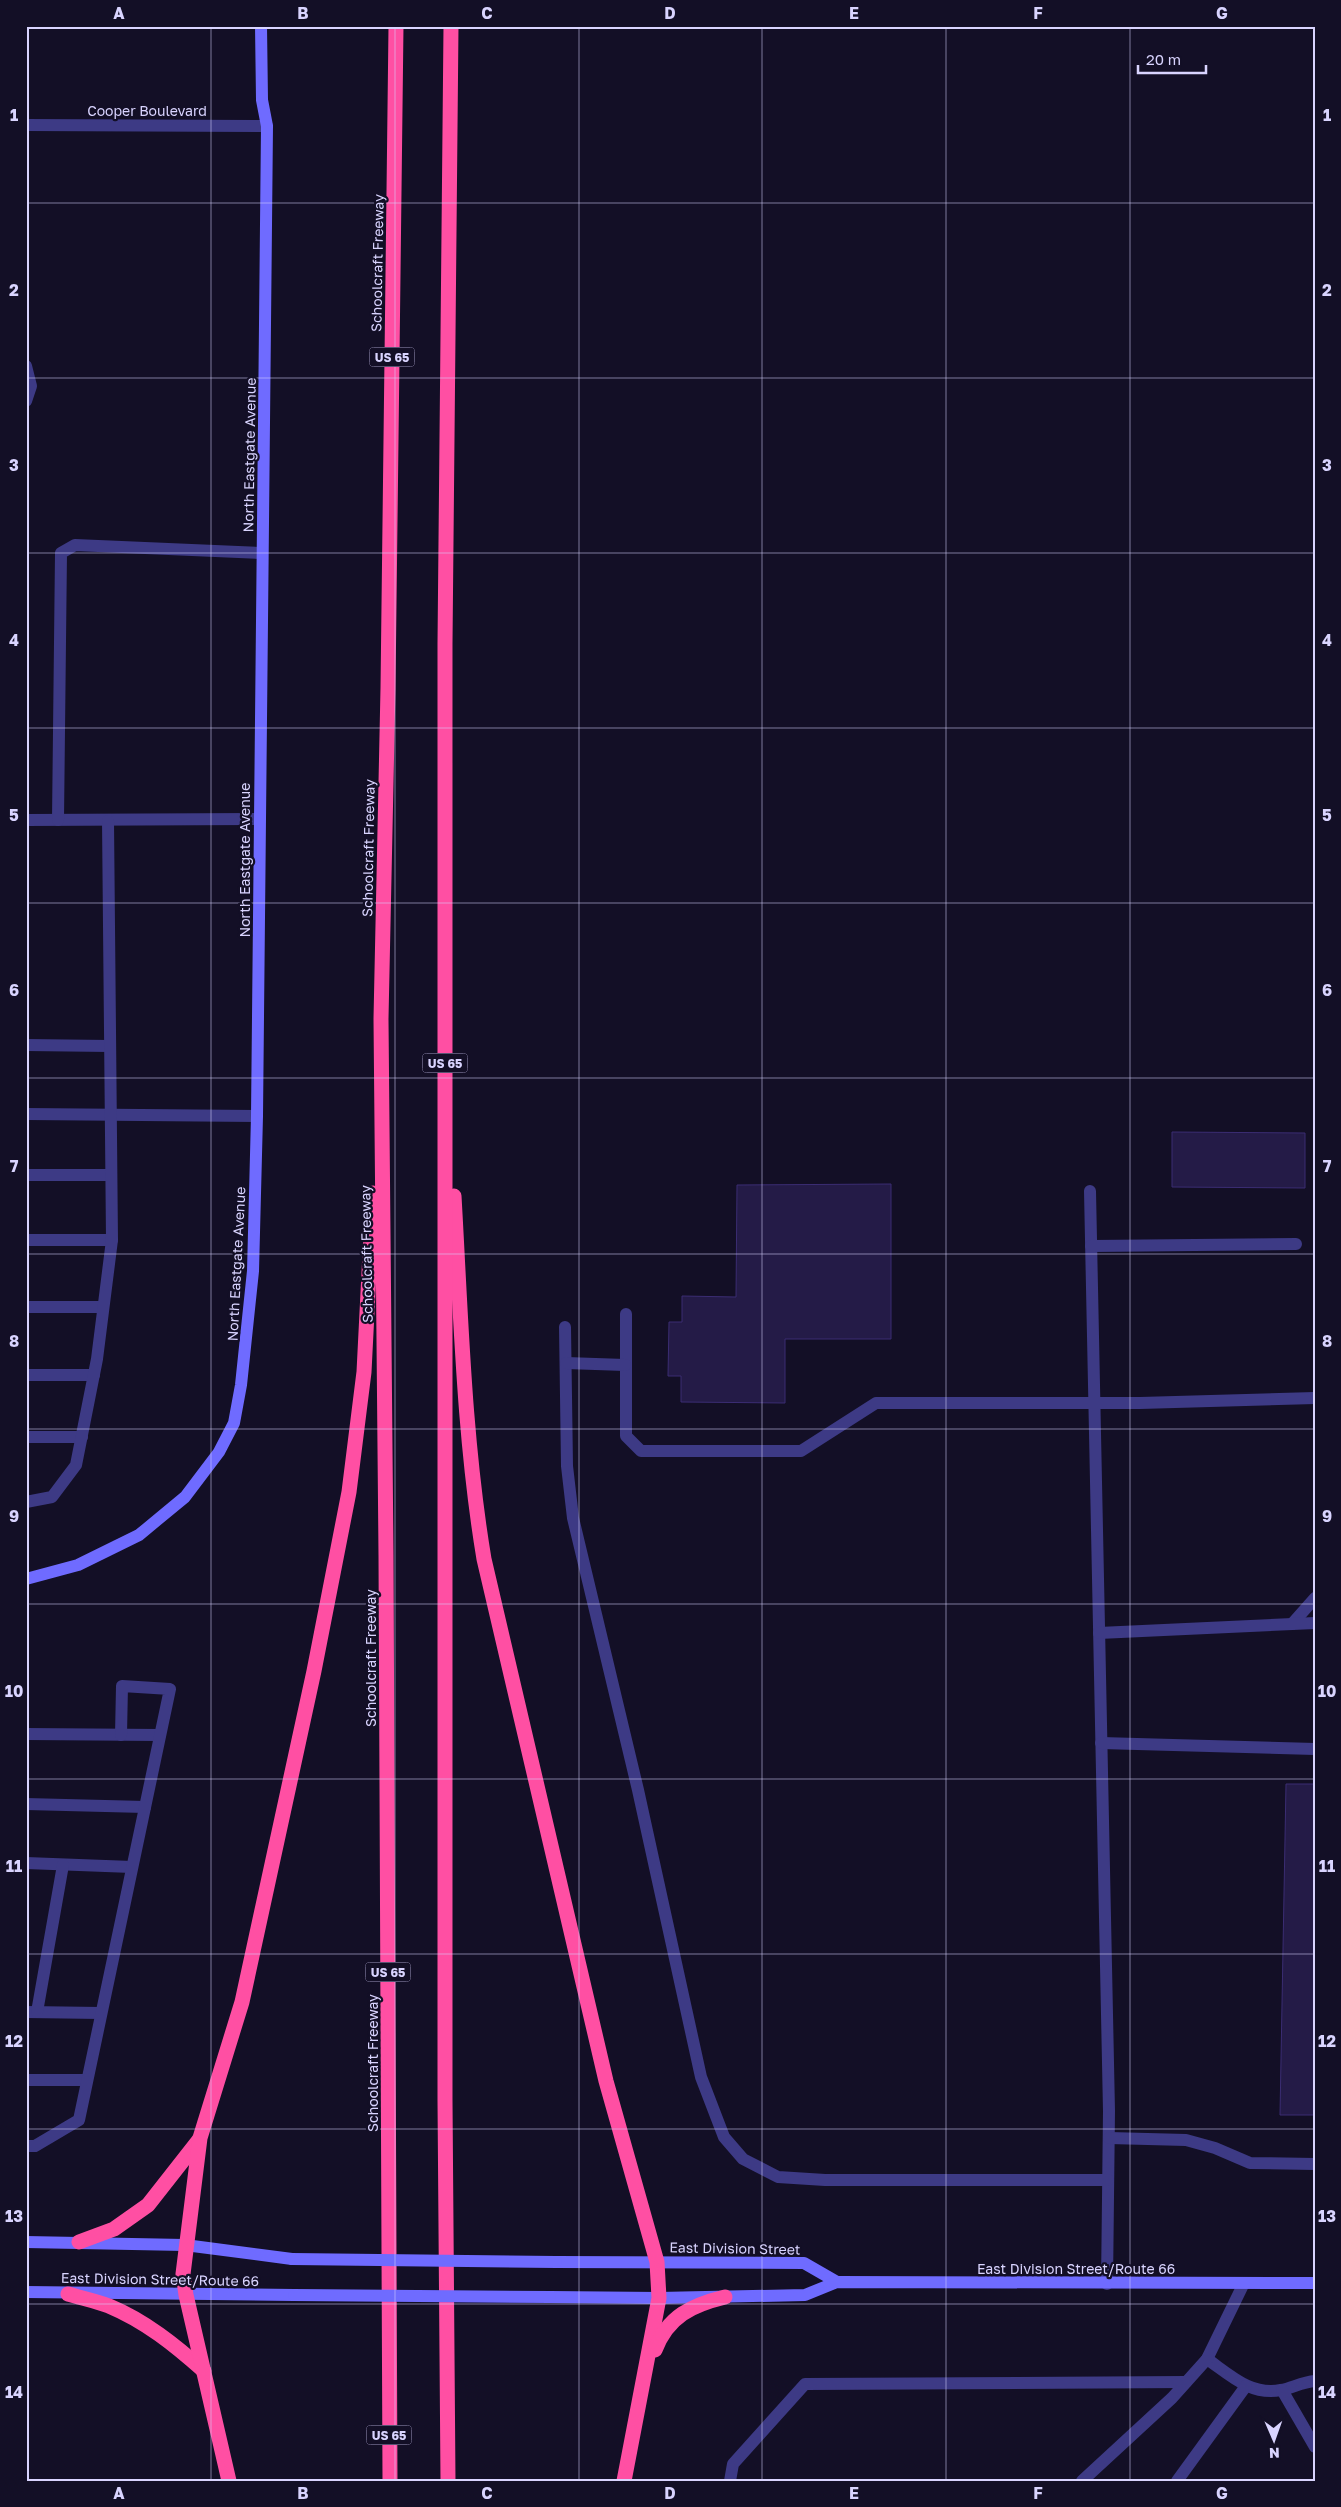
<svg xmlns="http://www.w3.org/2000/svg" width="1341" height="2507" font-family="'Golos Text',sans-serif">
  <rect width="100%" height="100%" fill="#130f26"/>
  <g fill="#241b47" stroke="#3b2d73">
    <polygon points="1172,1132 1305,1133 1305,1188 1172,1187"/>
    <polygon points="891,1184 891,1339 785,1339 785,1403 681,1402 681,1376 668,1376 669,1322 682,1322 682,1296 736,1297 737,1185"/>
    <polygon points="1286,1784 1315,1784 1315,2115 1280,2115"/>
  </g>
  <g fill="none" stroke-linecap="round" stroke-linejoin="round">
    <g stroke="#3d3a85" stroke-width="12">
      <polyline points="26,366 31,386 26,401"/>
      <polyline points="26,820 259,819"/>
      <polyline points="58,820 61,553 75,545 262,553"/>
      <polyline points="26,1045 110,1046"/>
      <polyline points="26,1114 257,1116"/>
      <polyline points="26,1175 111,1175"/>
      <polyline points="1090,1191 1109,2111 1107,2284"/>
      <polyline points="26,1240 112,1240"/>
      <polyline points="1091,1246 1296,1244"/>
      <polyline points="26,1307 103,1307"/>
      <polyline points="626,1314 626,1436 641,1451 801,1451 876,1403 1140,1403 1315,1398"/>
      <polyline points="565,1327 567,1466 573,1518 638,1790 701,2077 724,2137 743,2159 778,2177 825,2180 1108,2180"/>
      <polyline points="566,1363 625,1365"/>
      <polyline points="26,1375 94,1375"/>
      <polyline points="26,1437 82,1437"/>
      <polyline points="26,1502 52,1497 76,1465 97,1359 112,1240 108,821"/>
      <polyline points="1292,1624 1315,1598"/>
      <polyline points="1099,1633 1315,1623"/>
      <polyline points="26,1734 160,1735"/>
      <polyline points="1101,1743 1315,1749"/>
      <polyline points="26,1804 145,1807"/>
      <polyline points="26,1863 132,1867"/>
      <polyline points="26,2012 101,2013"/>
      <polyline points="37,2012 63,1865"/>
      <polyline points="26,2080 87,2080"/>
      <polyline points="1109,2138 1186,2140 1215,2148 1250,2163 1315,2164"/>
      <polyline points="26,2146 35,2146 79,2120 170,1689 122,1686 121,1735"/>
      <path d="M1207,2359C1230,2375 1251,2396 1281,2390C1292,2388 1302,2382 1315,2381"/>
      <polyline points="1282,2390 1315,2447"/>
      <polyline points="730,2481 733,2464 805,2384 1186,2382"/>
      <polyline points="1082,2481 1172,2398 1207,2359 1244,2283"/>
      <polyline points="1177,2481 1246,2386"/>
    </g>
    <polyline stroke="#3d3a85" stroke-width="12" points="26,125 267,126"/>
    <g stroke="#6f6bff" stroke-width="12">
      <polyline points="26,1579 78,1565 139,1535 185,1497 219,1452 234,1423 241,1385 253,1271 257,1116 267,126 262,100 261,26"/>
      <polyline points="26,2242 185,2245 292,2259"/>
      <polyline points="556,2262 804,2263 837,2282"/>
      <polyline points="26,2292 294,2295"/>
      <polyline points="550,2297 659,2298 805,2295 837,2282 1315,2283"/>
    </g>
    <g stroke="#ff4fa3" stroke-width="15">
      <path d="M454,1196C461,1317 464,1439 484,1559L606,2081L657,2262L659,2298L624,2481"/>
      <polyline points="79,2242 114,2229 148,2205 199,2140"/>
      <path d="M68,2294C81,2298 96,2301 109,2306C145,2321 175,2345 204,2371"/>
      <path d="M655,2350C668,2316 692,2305 725,2297"/>
      <polyline points="229,2481 186,2295 183,2274 200,2138 242,2002 314,1671 349,1492 364,1372 373,1193"/>
      <polyline points="390,2481 386,1555 381,1019 388,688 396,26"/>
      <polyline points="448,2481 445,2100 445,644 451,26"/>
    </g>
    <g stroke="#6f6bff" stroke-width="12">
      <polyline points="292,2259 556,2262"/>
      <polyline points="294,2295 550,2297"/>
    </g>
  </g>
  <path fill="none" stroke="#d9d4ff" stroke-width="1" stroke-opacity="0.55" d="M211,26V2481M395,26V2481M579,26V2481M762,26V2481M946,26V2481M1130,26V2481M26,203H1315M26,378H1315M26,553H1315M26,728H1315M26,903H1315M26,1078H1315M26,1254H1315M26,1429H1315M26,1604H1315M26,1779H1315M26,1954H1315M26,2129H1315M26,2304H1315"/>
  <g text-anchor="middle" dominant-baseline="central" stroke-width="4.5" stroke-linejoin="round" paint-order="stroke">
    <g fill="#130f26" stroke="#9e99be" stroke-width="1">
      <rect x="369.5" y="347.5" width="45" height="19" rx="4"/>
      <rect x="422.5" y="1053.5" width="45" height="19" rx="4"/>
      <rect x="365.5" y="1962.5" width="45" height="19" rx="4"/>
      <rect x="366.5" y="2425.5" width="45" height="19" rx="4"/>
    </g>
    <g font-size="12" font-weight="bold" fill="#d9d4ff">
      <text x="392" y="357">US 65</text>
      <text x="445" y="1063">US 65</text>
      <text x="388" y="1972">US 65</text>
      <text x="389" y="2435">US 65</text>
    </g>
    <g font-size="14" fill="#d9d4ff" stroke="#130f26">
      <text x="147" y="110">Cooper Boulevard</text>
      <text transform="translate(377 263) rotate(-89)">Schoolcraft Freeway</text>
      <text transform="translate(249 455) rotate(-89)">North Eastgate Avenue</text>
      <text transform="translate(368 848) rotate(-89)">Schoolcraft Freeway</text>
      <text transform="translate(244 860) rotate(-90)">North Eastgate Avenue</text>
      <text transform="translate(366 1254) rotate(-91)">Schoolcraft Freeway</text>
      <text transform="translate(236 1264) rotate(-87)">North Eastgate Avenue</text>
      <text transform="translate(370 1658) rotate(-90)">Schoolcraft Freeway</text>
      <text transform="translate(372 2063) rotate(-90)">Schoolcraft Freeway</text>
      <text transform="translate(735 2248) rotate(1)">East Division Street</text>
      <text x="1076" y="2268">East Division Street/Route 66</text>
      <text transform="translate(160 2279) rotate(1)">East Division Street/Route 66</text>
    </g>
  </g>
  <rect width="1341" height="2507" fill="none" stroke="#130f26" stroke-width="55"/>
  <g transform="translate(1274 2440) rotate(178)" stroke="#130f26" stroke-width="4" paint-order="stroke">
  <path d="M0-4L9 19L0 12L-9 19Z" fill="#d9d4ff"/>
  <text y="-8" font-size="14" font-weight="bold" text-anchor="middle" fill="#d9d4ff">N</text>
  </g>
  <path d="M1138 65v8h68v-8" fill="none" stroke="#d9d4ff" stroke-width="2.5"/>
  <text x="1146" y="65" font-size="15" fill="#d9d4ff" stroke="#130f26" stroke-width="4" paint-order="stroke">20 m</text>
  <rect x="28" y="28" width="1286" height="2452" fill="none" stroke="#d9d4ff" stroke-width="2"/>
  <g font-size="16" text-anchor="middle" font-weight="bold" fill="#d9d4ff">
    <text x="119" y="19">A</text>
    <text x="303" y="19">B</text>
    <text x="487" y="19">C</text>
    <text x="670" y="19">D</text>
    <text x="854" y="19">E</text>
    <text x="1038" y="19">F</text>
    <text x="1222" y="19">G</text>
    <text x="14" y="121">1</text>
    <text x="1327" y="121">1</text>
    <text x="14" y="296">2</text>
    <text x="1327" y="296">2</text>
    <text x="14" y="471">3</text>
    <text x="1327" y="471">3</text>
    <text x="14" y="646">4</text>
    <text x="1327" y="646">4</text>
    <text x="14" y="821">5</text>
    <text x="1327" y="821">5</text>
    <text x="14" y="996">6</text>
    <text x="1327" y="996">6</text>
    <text x="14" y="1172">7</text>
    <text x="1327" y="1172">7</text>
    <text x="14" y="1347">8</text>
    <text x="1327" y="1347">8</text>
    <text x="14" y="1522">9</text>
    <text x="1327" y="1522">9</text>
    <text x="14" y="1697">10</text>
    <text x="1327" y="1697">10</text>
    <text x="14" y="1872">11</text>
    <text x="1327" y="1872">11</text>
    <text x="14" y="2047">12</text>
    <text x="1327" y="2047">12</text>
    <text x="14" y="2222">13</text>
    <text x="1327" y="2222">13</text>
    <text x="14" y="2398">14</text>
    <text x="1327" y="2398">14</text>
    <text x="119" y="2499">A</text>
    <text x="303" y="2499">B</text>
    <text x="487" y="2499">C</text>
    <text x="670" y="2499">D</text>
    <text x="854" y="2499">E</text>
    <text x="1038" y="2499">F</text>
    <text x="1222" y="2499">G</text>
  </g>
</svg>
